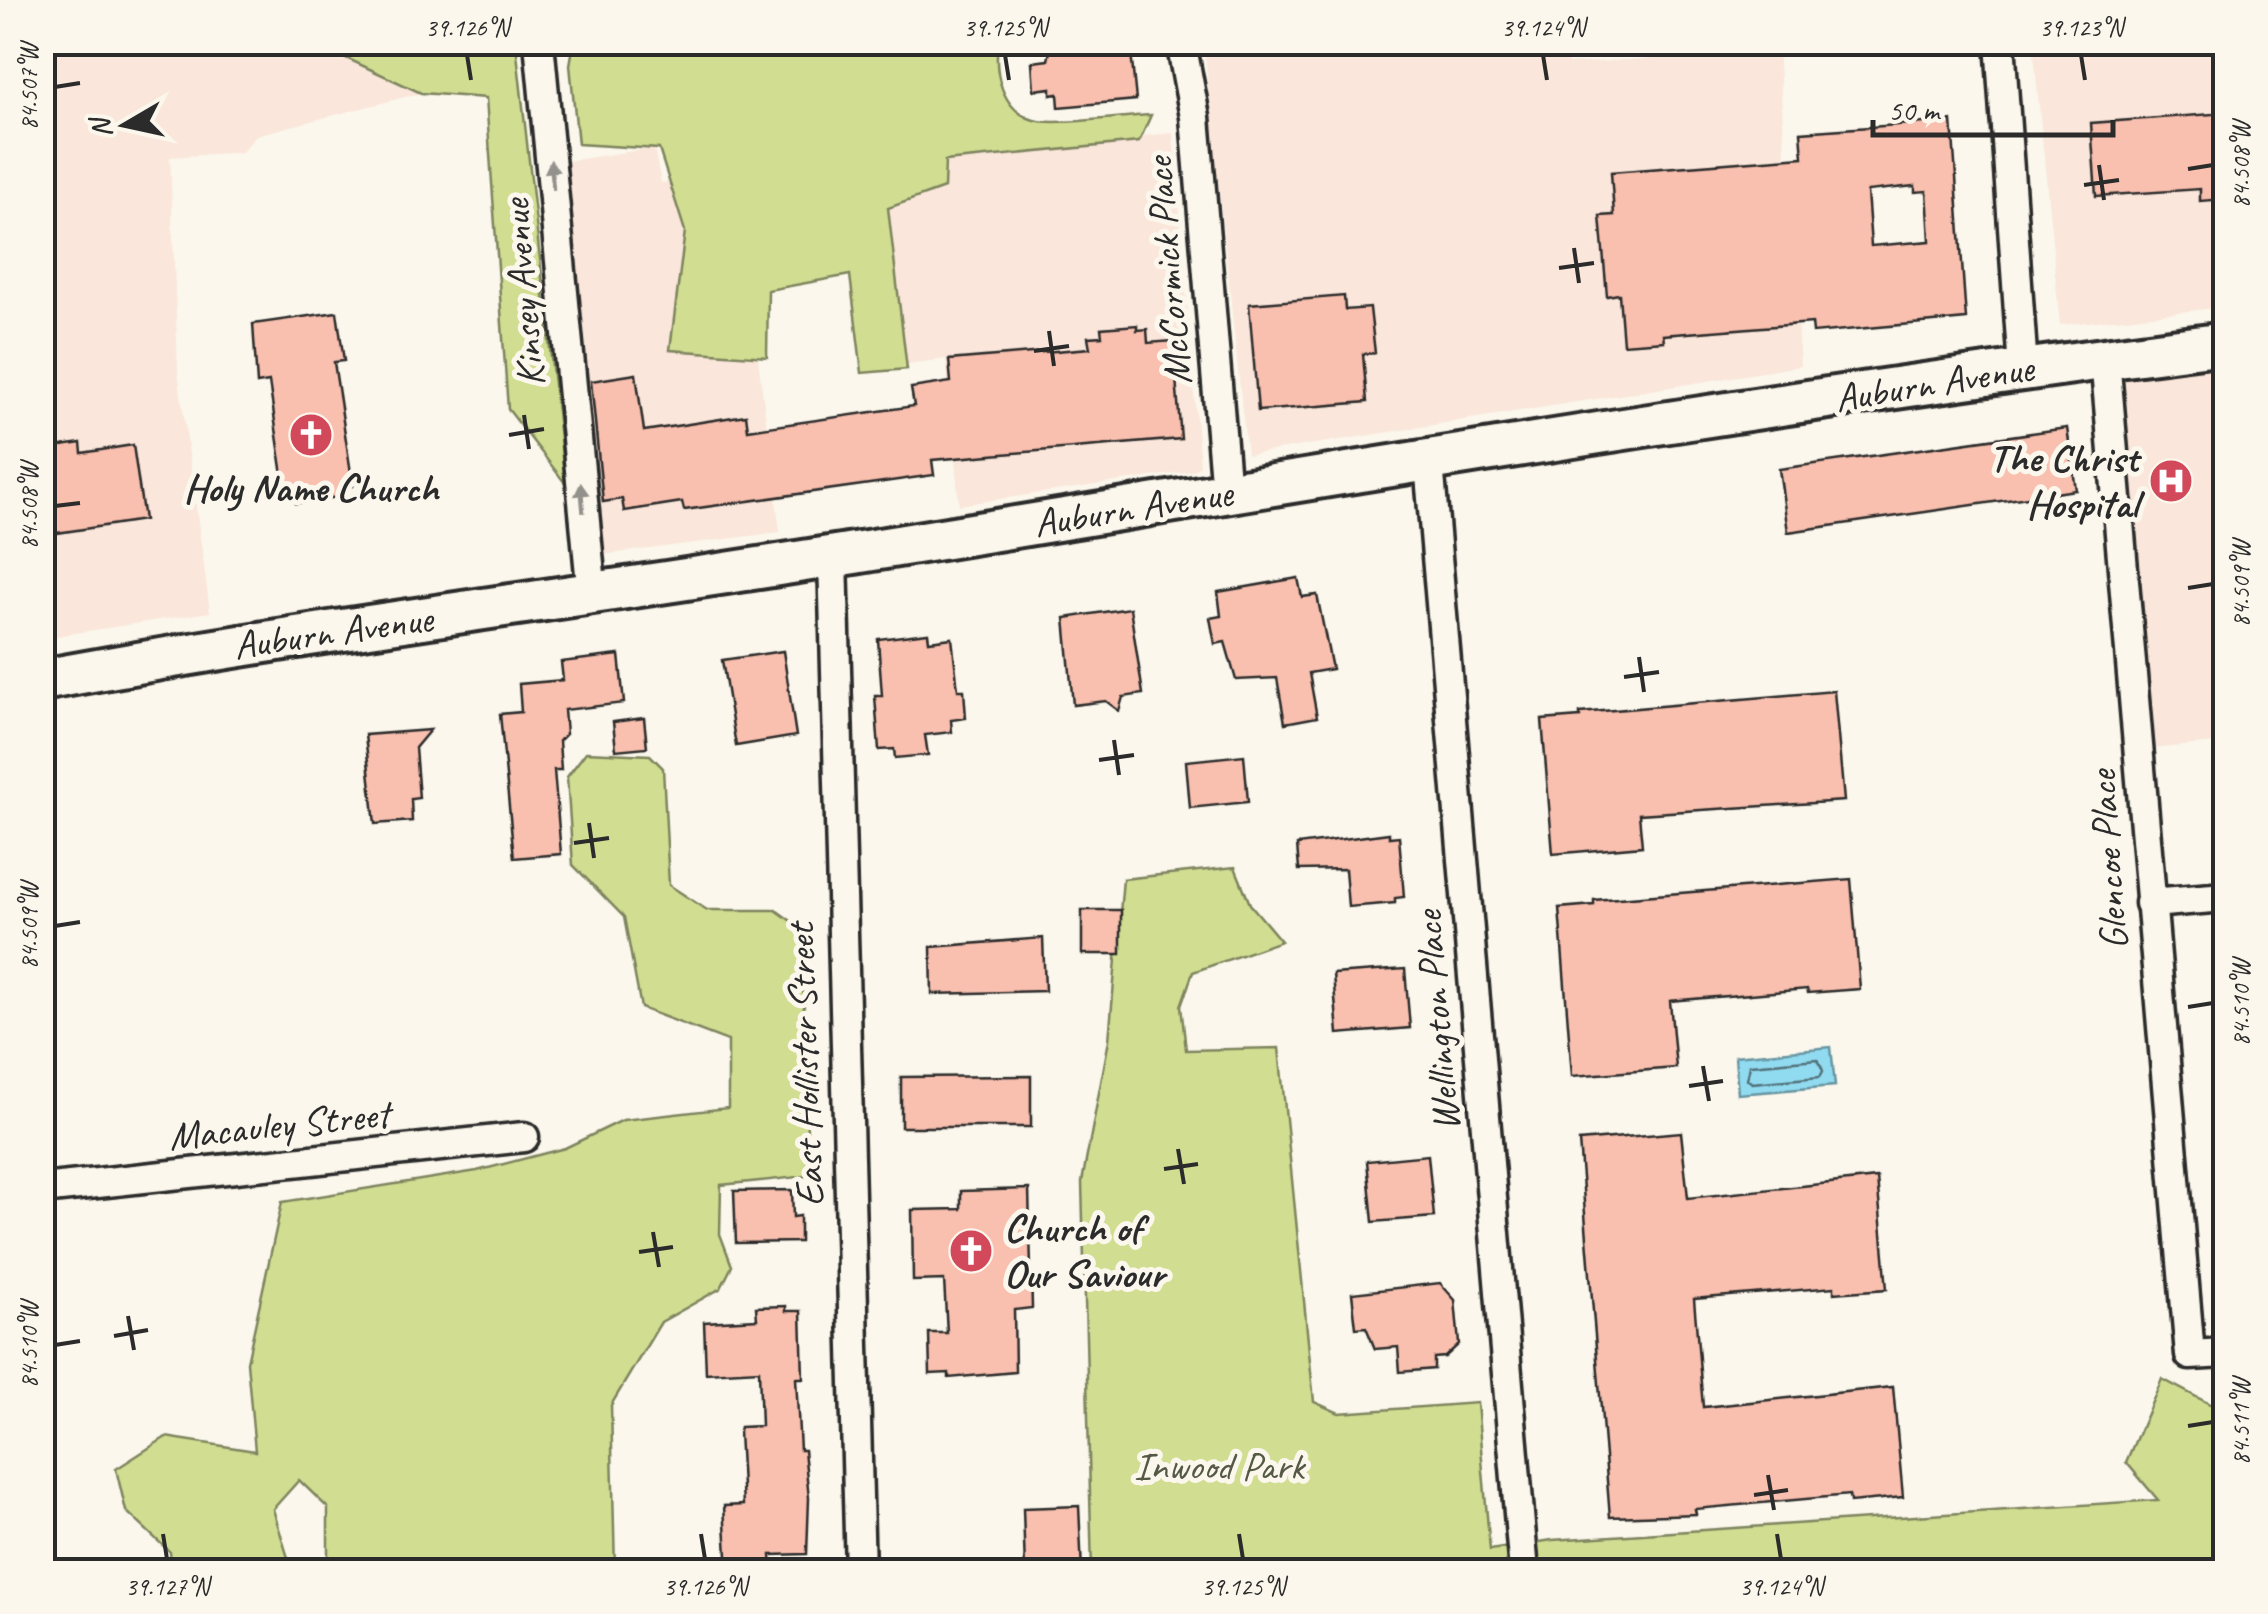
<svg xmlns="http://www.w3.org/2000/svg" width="2268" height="1614" font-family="Caveat,sans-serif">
  <rect width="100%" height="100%" fill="#fbf7ec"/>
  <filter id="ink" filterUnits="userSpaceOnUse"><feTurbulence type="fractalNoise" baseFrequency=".01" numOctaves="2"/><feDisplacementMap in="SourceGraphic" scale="20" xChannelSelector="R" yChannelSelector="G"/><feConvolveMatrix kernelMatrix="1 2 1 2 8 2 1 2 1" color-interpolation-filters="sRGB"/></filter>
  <g filter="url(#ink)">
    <g fill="#fae6da">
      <polygon points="1423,42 1565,42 1568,64 1778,50 1800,366 1247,455 1205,56"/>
      <polygon points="43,43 314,43 421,93 256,135 242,152 170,157 178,371 210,612 43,638"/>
      <polygon points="2033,43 2225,43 2225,307 2060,325"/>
      <polygon points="1173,133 1200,466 1192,471 959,505 946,359 907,364 882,161"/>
      <polygon points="654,148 661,183 735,176 780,532 602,555 567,161"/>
      <polygon points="2225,343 2225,742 2140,750 2105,358"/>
    </g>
    <g fill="#d1de91" stroke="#7e845e" stroke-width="2.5">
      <path d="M574,42L998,43C994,72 1001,110 1034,120C1053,126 1127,116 1151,115L1139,142L945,161L944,188L888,208L907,369L862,373L850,275L768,290L767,357L670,350L685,231L659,149L578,144L570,65Z"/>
      <polygon points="314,43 419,43 420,52 516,44 565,483 508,409 486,98 421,93"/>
      <polygon points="586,752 650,755 663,768 669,885 707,910 776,910 802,929 808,1176 721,1185 720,1234 732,1266 721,1288 661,1322 611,1405 615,1571 328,1571 328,1508 299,1480 273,1509 292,1571 172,1571 170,1552 126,1511 116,1469 166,1437 255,1451 247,1362 282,1202 477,1171 565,1148 623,1120 728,1108 728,1041 641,1008 624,917 573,865 567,777"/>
      <polygon points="1235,867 1250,904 1281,941 1193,972 1181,1006 1186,1050 1279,1048 1314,1402 1339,1413 1477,1403 1490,1550 1552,1540 2158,1500 2126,1462 2162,1379 2225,1412 2225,1571 1092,1572 1082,1182 1109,1040 1123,879"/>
    </g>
    <polygon fill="#90dbf0" stroke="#6895a1" stroke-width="2.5" points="1831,1047 1835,1086 1738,1094 1735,1056"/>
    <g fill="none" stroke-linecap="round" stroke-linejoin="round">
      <polygon stroke="#53717a" stroke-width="2.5" points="1818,1059 1823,1071 1820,1077 1752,1083 1747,1079 1750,1065"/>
    </g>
    <g fill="#f9c0af" stroke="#2b2b2b" stroke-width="2.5" fill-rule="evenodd">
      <polygon points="1052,42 1130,42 1136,100 1059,107 1058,94 1051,95 1051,88 1034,90 1032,62 1048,60"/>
      <polygon points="2226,113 2226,199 2200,201 2200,189 2096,196 2091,123"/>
      <path d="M1952,121L1966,319L1813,333L1812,323L1663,335L1664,341L1623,344L1619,294L1607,296L1600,216L1614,215L1611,172L1803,157L1801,132ZM1915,186V192L1927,191L1930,241L1871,246L1867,191Z"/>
      <polygon points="1344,296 1345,310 1370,308 1375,353 1363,354 1367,402 1258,411 1249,304"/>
      <polygon points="337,312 344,361 334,362 353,486 345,487 346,496 296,503 294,494 286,495 269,382 257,384 253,324"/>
      <polygon points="1137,325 1137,330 1147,329 1148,343 1173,341 1181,439 932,460 934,475 684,510 682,502 624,511 622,499 603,502 591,381 636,374 644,431 746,415 748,430 914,406 911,388 951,382 949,360 1090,348 1088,337 1102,336 1101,328"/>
      <polygon points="2067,428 2076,490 1788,532 1779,469"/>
      <polygon points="81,443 82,453 133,445 144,520 50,534 42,504 42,449"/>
      <polygon points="1298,578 1302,597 1317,595 1332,669 1309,673 1317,717 1285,723 1277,678 1236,680 1225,642 1215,644 1210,618 1221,616 1218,592"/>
      <polygon points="1130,608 1143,694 1123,697 1119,711 1106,701 1073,705 1065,618"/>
      <polygon points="928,633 929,641 952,638 958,690 964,690 966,718 951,720 952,732 925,735 928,755 895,758 894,749 879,750 875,696 882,696 878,639"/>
      <polygon points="783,651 796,736 736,746 722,660"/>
      <polygon points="619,655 624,703 564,710 566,734 559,741 561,770 554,770 561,854 514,858 500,714 521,712 519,684 563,680 561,662"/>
      <polygon points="1834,691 1844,801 1639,814 1642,846 1553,854 1542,720 1580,717 1580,713"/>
      <polygon points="644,718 647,747 616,750 613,722"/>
      <polygon points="430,730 415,748 419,798 411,799 412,821 375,824 365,735"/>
      <polygon points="1244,755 1248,802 1190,808 1186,761"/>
      <polygon points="1389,833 1389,837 1399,836 1404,897 1395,898 1395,903 1348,907 1345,869 1299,870 1297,845"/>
      <polygon points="1851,879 1860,989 1808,993 1807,989 1670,1001 1676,1068 1572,1076 1559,908 1594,905 1594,900"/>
      <rect x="1082" y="910" width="39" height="44"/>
      <polygon points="1043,938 1045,991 932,994 931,947"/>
      <polygon points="1405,969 1410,1028 1338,1034 1333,974"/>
      <polygon points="1031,1076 1031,1127 901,1127 901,1077"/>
      <polygon points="1681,1132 1688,1198 1877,1178 1887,1289 1834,1293 1834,1287 1694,1299 1703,1407 1893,1387 1903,1497 1850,1502 1849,1495 1695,1509 1696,1514 1610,1517 1579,1141"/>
      <polygon points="1428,1155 1434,1217 1373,1222 1367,1161"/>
      <polygon points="1029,1189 1032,1308 1014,1310 1015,1372 949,1378 949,1373 930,1374 929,1333 947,1333 944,1280 913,1281 912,1210 961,1209 961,1191"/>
      <polygon points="792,1190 793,1217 800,1216 800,1242 736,1243 734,1191"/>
      <polygon points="1440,1283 1455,1300 1459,1344 1445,1357 1434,1358 1434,1369 1400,1372 1398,1347 1375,1349 1366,1327 1356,1328 1352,1293"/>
      <polygon points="786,1306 786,1311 801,1311 803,1378 796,1378 800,1450 804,1450 809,1498 807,1554 771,1555 772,1572 728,1572 724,1506 743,1505 739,1432 740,1427 761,1426 759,1370 706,1373 704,1322 757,1319 756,1307"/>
      <polygon points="1079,1506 1082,1572 1025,1572 1023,1508"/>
    </g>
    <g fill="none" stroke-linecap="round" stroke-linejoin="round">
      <defs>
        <g id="street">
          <polyline points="539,42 592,595"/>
          <polyline points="1181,42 1195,117 1226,493"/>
          <polyline points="2000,42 2023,369"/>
          <polyline points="2105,358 2190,1355 2226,1353"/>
          <polyline points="1429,463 1524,1572"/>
          <polyline points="833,557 860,1572"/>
          <polyline points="2150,903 2226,897"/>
          <polyline points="42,1189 524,1137"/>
        </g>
        <path id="secondary" d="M42,680C312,630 584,597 854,553C1310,480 1767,401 2226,343"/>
      </defs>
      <use href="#street" stroke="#2b2b2b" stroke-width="35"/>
      <use href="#secondary" stroke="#2b2b2b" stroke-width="48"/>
      <use href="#street" stroke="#fbf7ec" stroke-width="28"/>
      <use href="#secondary" stroke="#fbf7ec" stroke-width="40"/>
    </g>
    <defs><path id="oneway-solid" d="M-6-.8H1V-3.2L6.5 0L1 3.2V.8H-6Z" transform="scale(2.5)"/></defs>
    <g fill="#93918c">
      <use href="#oneway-solid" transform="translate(552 175) rotate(-95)"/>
      <use href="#oneway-solid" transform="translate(582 498) rotate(-95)"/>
    </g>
  </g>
  <path fill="none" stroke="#2b2b2b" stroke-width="4" d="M467,55L471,80M1005,55L1009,80M1543,55L1547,80M2081,55L2085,80M55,87L80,83M2099,165L2104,200M2188,169L2213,165M2084,185L2119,180M1574,248L1579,283M1559,268L1594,263M1049,331L1054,366M1034,351L1069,346M524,415L529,449M509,435L544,429M55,506L80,503M2188,588L2213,584M1639,657L1644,692M1624,677L1659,672M1114,740L1119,775M1099,760L1134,755M589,823L594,858M574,843L609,838M55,926L80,922M2188,1007L2213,1003M1703,1066L1709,1101M1689,1086L1723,1081M1178,1149L1184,1184M1164,1169L1198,1164M653,1232L659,1267M639,1252L673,1247M128,1316L134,1350M114,1336L148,1330M55,1345L80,1341M2188,1426L2213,1422M1768,1475L1774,1510M1754,1495L1788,1490M163,1534L167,1559M701,1534L705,1559M1239,1534L1243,1559M1777,1534L1781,1559"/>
  <defs>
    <symbol id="church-disc" viewBox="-11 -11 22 22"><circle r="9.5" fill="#d1495b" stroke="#fbf7ec"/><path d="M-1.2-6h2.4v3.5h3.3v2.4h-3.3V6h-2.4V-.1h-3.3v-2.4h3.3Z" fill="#fff"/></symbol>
    <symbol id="hospital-disc" viewBox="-11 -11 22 22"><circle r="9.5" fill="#d1495b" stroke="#fbf7ec"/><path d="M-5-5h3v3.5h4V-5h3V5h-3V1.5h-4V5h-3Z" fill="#fff"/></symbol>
  </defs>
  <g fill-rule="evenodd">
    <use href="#church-disc" x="286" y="410" width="50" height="50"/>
    <use href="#hospital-disc" x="2146" y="456" width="50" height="50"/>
    <use href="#church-disc" x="946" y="1226" width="50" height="50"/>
  </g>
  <g text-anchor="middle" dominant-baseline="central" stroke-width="10" stroke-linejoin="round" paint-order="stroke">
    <g font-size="40" fill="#2b2b2b" stroke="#fbf7ec">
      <text transform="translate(1168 271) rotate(-95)">McCormick Place</text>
      <text transform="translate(523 293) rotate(-95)">Kinsey Avenue</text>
      <text transform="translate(1934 383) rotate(-9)">Auburn Avenue</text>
      <text transform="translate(1133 508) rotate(-9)">Auburn Avenue</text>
      <text transform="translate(333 632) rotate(-8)">Auburn Avenue</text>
      <text transform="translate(2108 860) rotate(-94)">Glencoe Place</text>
      <text transform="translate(1437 1021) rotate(-95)">Wellington Place</text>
      <text transform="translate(805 1065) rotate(-92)">East Hollister Street</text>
      <text transform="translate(279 1125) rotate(-6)">Macauley Street</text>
    </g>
    <g font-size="40" font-weight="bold" fill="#2b2b2b" stroke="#fbf7ec" text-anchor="end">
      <text x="2138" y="458">The Christ<tspan x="2138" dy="46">Hospital</tspan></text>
      <text x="311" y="488" text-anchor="middle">Holy Name Church</text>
      <text x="1004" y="1228" text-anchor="start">Church of<tspan x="1004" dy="46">Our Saviour</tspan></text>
    </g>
    <g font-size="40" fill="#545844" stroke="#fbf7ec">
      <text x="1219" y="1466">Inwood Park</text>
    </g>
  </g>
  <rect width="2268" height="1614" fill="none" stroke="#fbf7ec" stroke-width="110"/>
  <g transform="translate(125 125) rotate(261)" stroke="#fbf7ec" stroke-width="8" paint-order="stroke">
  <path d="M0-8L18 38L0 25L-18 38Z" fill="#2b2b2b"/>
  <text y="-15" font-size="28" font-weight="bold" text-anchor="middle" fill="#2b2b2b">N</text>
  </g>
  <path d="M1873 120v15h240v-15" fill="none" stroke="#2b2b2b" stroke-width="5"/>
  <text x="1888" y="120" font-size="30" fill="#2b2b2b" stroke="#fbf7ec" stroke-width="8" paint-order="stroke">50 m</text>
  <rect x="55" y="55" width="2158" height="1504" fill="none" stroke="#2b2b2b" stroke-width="4"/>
  <g font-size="25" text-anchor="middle" fill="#2b2b2b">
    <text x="467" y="36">39.126°N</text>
    <text x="1005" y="36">39.125°N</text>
    <text x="1543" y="36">39.124°N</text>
    <text x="2081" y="36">39.123°N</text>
    <text transform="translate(28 87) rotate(-90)" y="9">84.507°W</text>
    <text transform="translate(2240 165) rotate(-90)" y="9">84.508°W</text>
    <text transform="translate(28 506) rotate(-90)" y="9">84.508°W</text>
    <text transform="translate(2240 584) rotate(-90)" y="9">84.509°W</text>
    <text transform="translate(28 926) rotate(-90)" y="9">84.509°W</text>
    <text transform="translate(2240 1003) rotate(-90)" y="9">84.510°W</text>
    <text transform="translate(28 1345) rotate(-90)" y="9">84.510°W</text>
    <text transform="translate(2240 1422) rotate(-90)" y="9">84.511°W</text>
    <text x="167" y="1595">39.127°N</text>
    <text x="705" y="1595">39.126°N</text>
    <text x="1243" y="1595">39.125°N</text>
    <text x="1781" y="1595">39.124°N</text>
  </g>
</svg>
